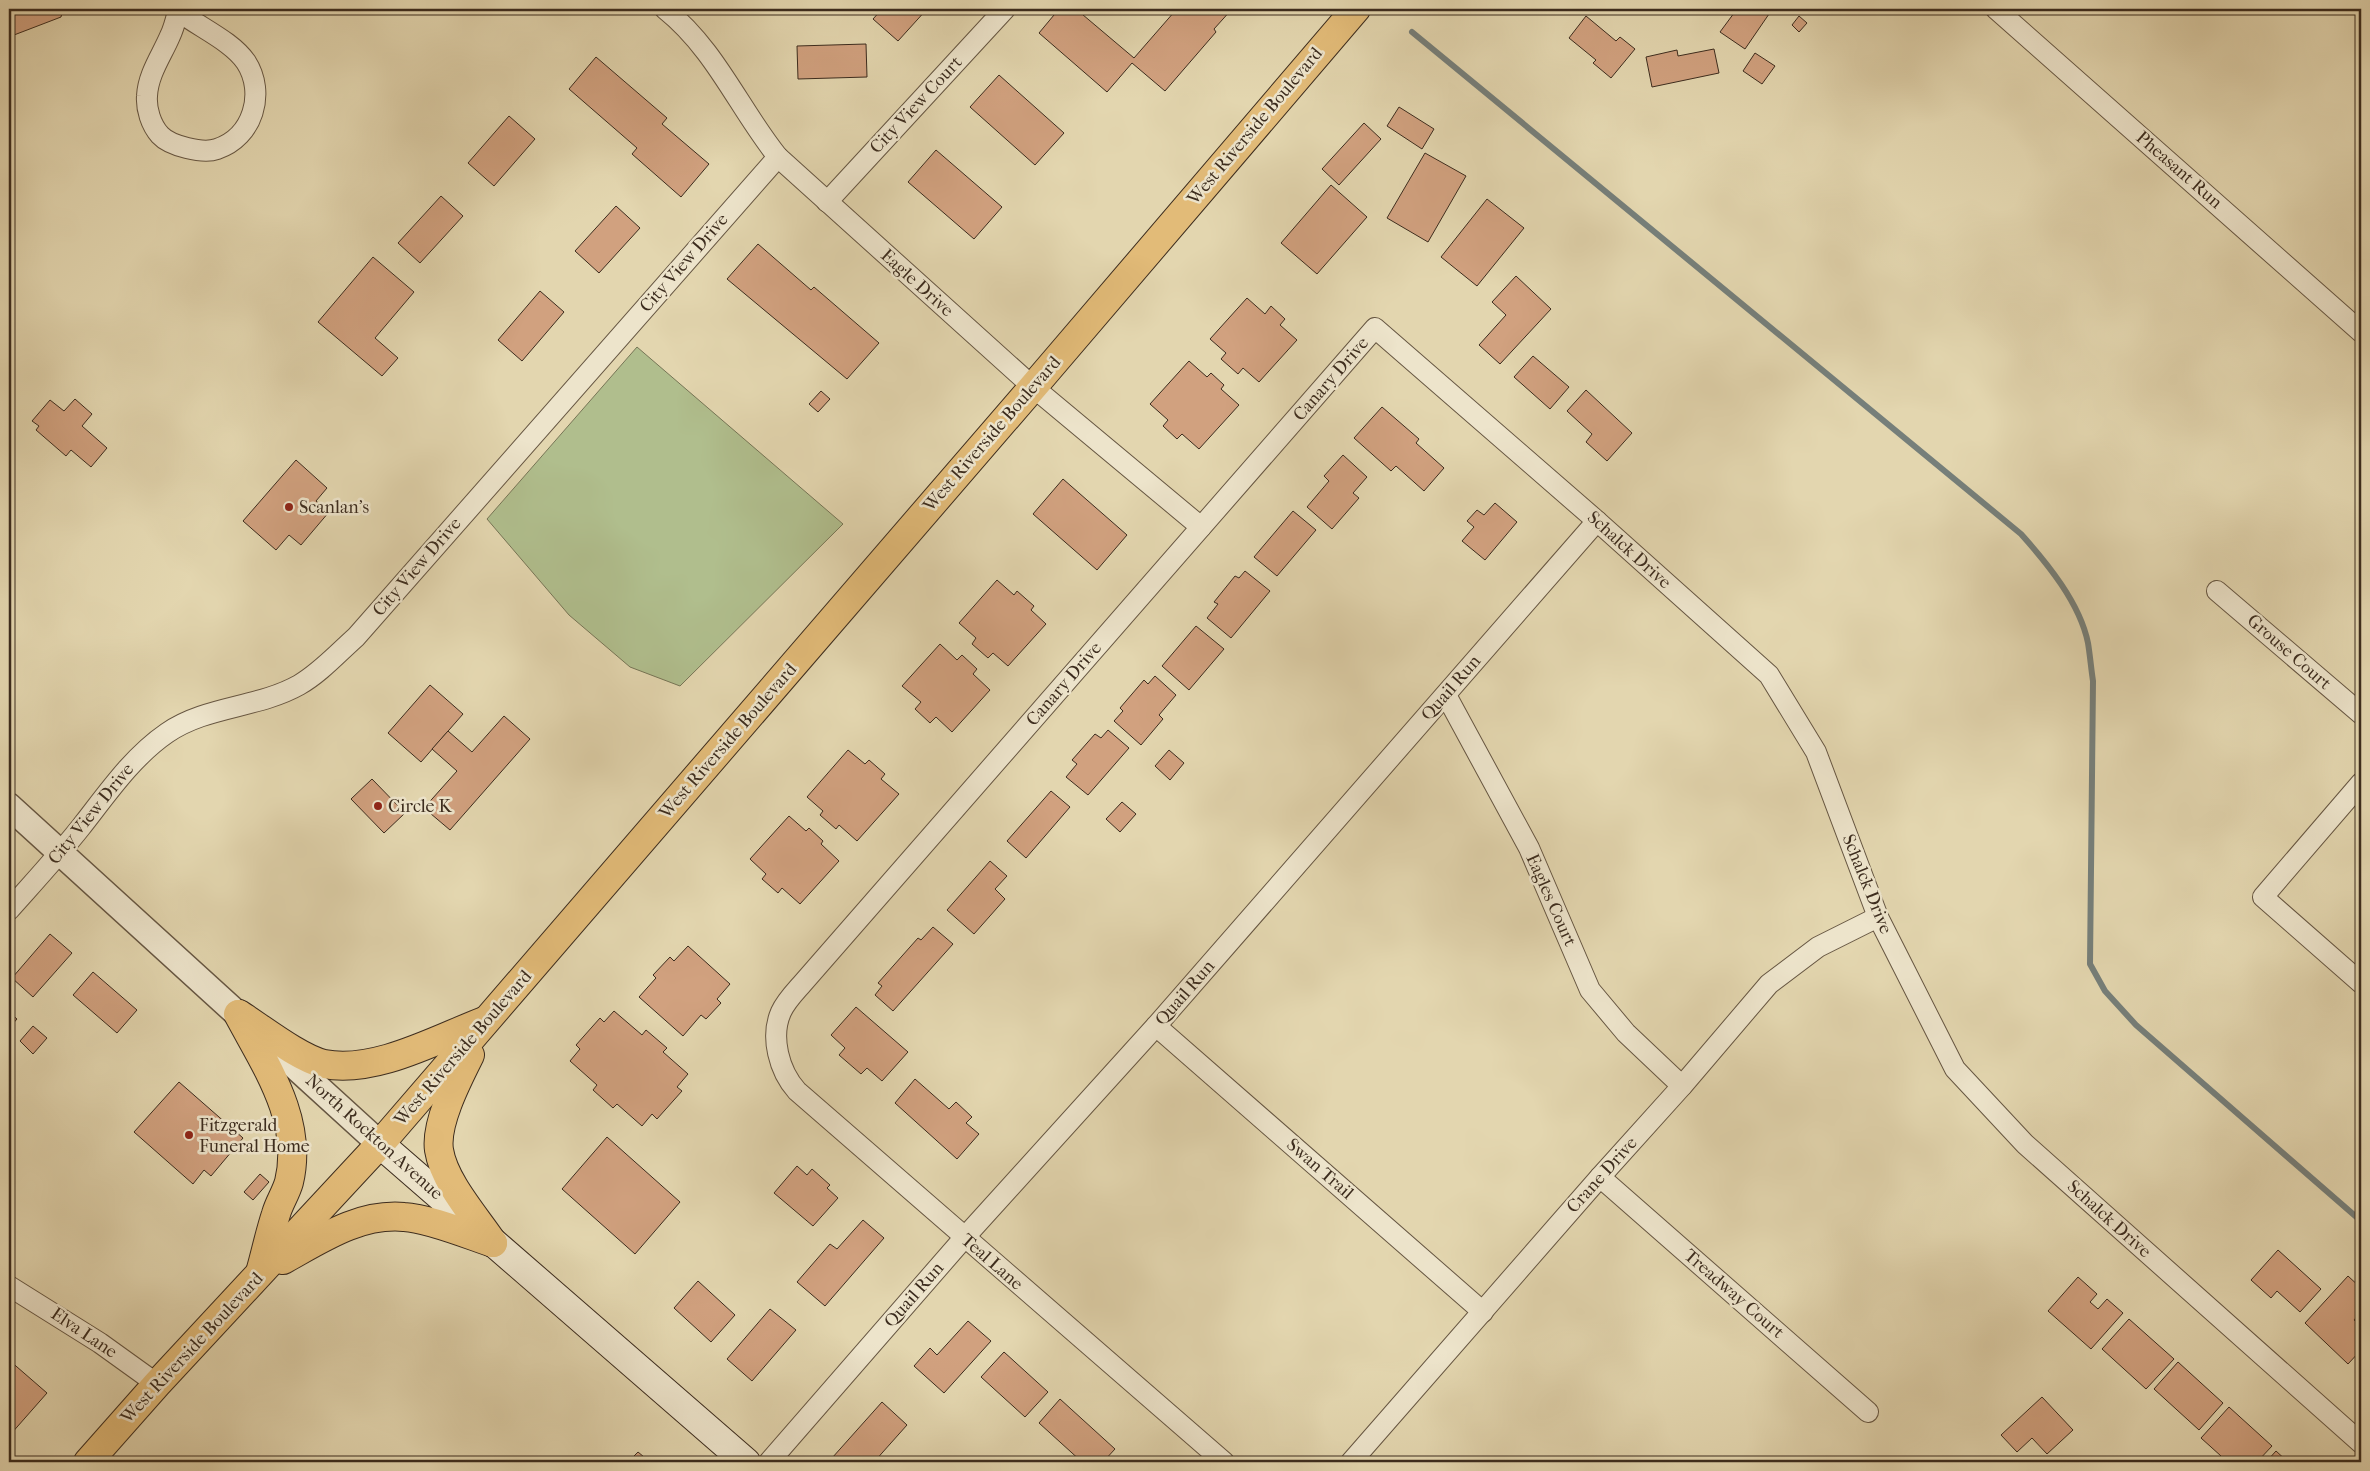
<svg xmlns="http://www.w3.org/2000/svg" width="2370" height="1471" font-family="'IM FELL French Canon',serif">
  <rect width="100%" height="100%" fill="#e3d6af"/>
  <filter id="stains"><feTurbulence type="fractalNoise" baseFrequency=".004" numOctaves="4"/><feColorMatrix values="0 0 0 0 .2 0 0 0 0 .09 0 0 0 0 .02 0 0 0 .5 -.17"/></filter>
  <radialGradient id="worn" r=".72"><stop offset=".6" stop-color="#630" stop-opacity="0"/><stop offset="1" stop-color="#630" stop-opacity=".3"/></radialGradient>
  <polygon fill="#b0be8d" stroke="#767556" points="637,347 843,524 680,686 630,667 569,615 487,519"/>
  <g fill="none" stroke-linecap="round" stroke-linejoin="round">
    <path stroke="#767f7a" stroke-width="6" d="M1412,32L2021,534C2047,563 2080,603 2088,643C2090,655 2091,668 2093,681L2090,964L2105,991L2136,1025L2361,1221"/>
  </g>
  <g fill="#d1a17f" stroke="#3c2c1e">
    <polygon points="9,9 74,9 63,10 61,17 14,35 9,41"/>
    <polygon points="882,9 927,9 898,41 873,19"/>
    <polygon points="1059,9 1076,9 1134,58 1175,11 1172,9 1232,9 1214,29 1216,32 1165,91 1132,63 1107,92 1039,33"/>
    <polygon points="1737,9 1762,9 1769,14 1745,49 1720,32"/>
    <polygon points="1586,16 1616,41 1620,37 1635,49 1611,78 1593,63 1596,60 1569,38"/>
    <polygon points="1799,16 1807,23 1799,32 1792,25"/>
    <polygon points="866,44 867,77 798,79 797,46"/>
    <polygon points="1714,49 1719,73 1652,87 1646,57 1677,50 1678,56"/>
    <polygon points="1755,53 1775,66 1762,84 1743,71"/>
    <polygon points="596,57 667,118 662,124 709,164 681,197 632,154 637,148 569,89"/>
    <polygon points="999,75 1064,133 1035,165 970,107"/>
    <polygon points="1399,107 1434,129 1422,149 1387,126"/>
    <polygon points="509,116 535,139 494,186 468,163"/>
    <polygon points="1364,123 1381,139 1339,185 1322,169"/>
    <polygon points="936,150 1002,207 974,239 908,182"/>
    <polygon points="1425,153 1466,176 1428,242 1387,218"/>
    <polygon points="1331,185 1367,217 1317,274 1281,243"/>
    <polygon points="441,196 463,216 420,263 398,243"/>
    <polygon points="1487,199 1524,228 1477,286 1441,257"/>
    <polygon points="616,206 640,228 599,273 575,251"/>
    <polygon points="758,244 811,290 814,287 879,343 847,379 727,279"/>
    <polygon points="373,257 414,292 375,338 398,358 382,376 318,322"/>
    <polygon points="1516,276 1551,309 1500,364 1479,345 1506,315 1492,302"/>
    <polygon points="540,291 564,312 522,361 498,340"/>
    <polygon points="1247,298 1265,314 1271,306 1285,319 1280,325 1297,340 1259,382 1243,368 1238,374 1221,359 1226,353 1210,339"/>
    <polygon points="1533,356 1569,387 1550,409 1514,377"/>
    <polygon points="1189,361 1207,377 1211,373 1224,385 1221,389 1239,405 1199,449 1182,434 1177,439 1163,426 1168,420 1150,404"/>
    <polygon points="1586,390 1632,433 1607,461 1586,442 1592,434 1567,411"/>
    <polygon points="821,391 830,399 818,412 809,404"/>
    <polygon points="75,399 92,414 82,426 107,448 91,467 71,450 66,456 36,430 39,426 32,421 50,400 64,411"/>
    <polygon points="1382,407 1419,439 1416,443 1444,468 1424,491 1396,466 1391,471 1354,438"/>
    <polygon points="1343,455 1367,477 1353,493 1359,498 1332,529 1307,507 1329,481 1324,476"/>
    <polygon points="296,460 327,488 316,501 329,512 301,545 289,535 276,550 243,521"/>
    <polygon points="1063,479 1127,535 1097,570 1033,514"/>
    <polygon points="1495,503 1517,522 1485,560 1462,541 1474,527 1467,521 1477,510 1484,515"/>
    <polygon points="1293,511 1316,530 1277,576 1254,557"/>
    <polygon points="1245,571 1270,591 1231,638 1207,618 1218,604 1214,602 1235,576 1239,578"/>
    <polygon points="997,580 1014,595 1017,591 1034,606 1031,610 1046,624 1008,666 993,653 988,658 972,644 976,638 959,623"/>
    <polygon points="1196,626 1224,649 1189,690 1162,666"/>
    <polygon points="940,644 957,660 962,655 977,669 973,674 990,690 952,732 936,717 930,723 915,709 921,702 902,686"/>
    <polygon points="1155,676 1176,695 1159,715 1163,719 1141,745 1114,721 1123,711 1120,708 1144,680 1148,684"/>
    <polygon points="430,685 463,714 421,762 388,733"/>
    <polygon points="504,716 530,739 450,830 424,808 457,771 432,749 448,731 472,752"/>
    <polygon points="1108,730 1129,748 1088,795 1066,777 1077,764 1072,760 1095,734 1101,738"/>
    <polygon points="848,750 865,764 869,760 885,774 881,779 899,794 857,841 839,825 836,829 820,815 823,811 807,797"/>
    <polygon points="1169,750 1184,763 1170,780 1155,766"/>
    <polygon points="372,779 405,813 384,833 351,799"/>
    <polygon points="1051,791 1070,807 1026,858 1007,841"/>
    <polygon points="1122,802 1136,814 1120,832 1106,819"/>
    <polygon points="789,816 806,831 809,828 823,841 821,844 839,861 800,904 782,888 778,893 762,879 766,874 750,859"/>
    <polygon points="990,861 1007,876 995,889 1005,899 974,934 947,910"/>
    <polygon points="933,927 953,944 893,1011 875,995 882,986 878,983 918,938 921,940"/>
    <polygon points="50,934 72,953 33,997 12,978"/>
    <polygon points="688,946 730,984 717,999 721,1003 706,1019 701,1015 683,1036 639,997 656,978 653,975 670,957 674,961"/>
    <polygon points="93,972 137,1010 117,1033 73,995"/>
    <polygon points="856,1007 908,1052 882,1081 867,1068 861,1074 839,1055 845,1048 831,1035"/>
    <polygon points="614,1011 642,1035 646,1030 667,1048 663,1052 688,1074 677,1087 682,1091 657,1119 652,1114 642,1126 617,1104 613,1108 593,1090 597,1085 570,1061 580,1049 576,1045 600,1018 604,1022"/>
    <polygon points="9,1012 17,1019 9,1028"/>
    <polygon points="33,1026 47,1038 33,1054 20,1041"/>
    <polygon points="915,1079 949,1109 956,1102 972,1117 966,1123 979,1134 957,1159 895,1103"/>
    <polygon points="179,1082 243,1138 211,1176 204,1170 193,1184 134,1132"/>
    <polygon points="607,1137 680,1202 635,1254 562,1189"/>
    <polygon points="797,1166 807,1175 812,1169 830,1185 827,1188 838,1198 813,1226 774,1193"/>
    <polygon points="260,1174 269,1182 253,1200 244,1192"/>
    <polygon points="863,1220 884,1238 825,1306 797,1282 830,1244 837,1249"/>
    <polygon points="2278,1250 2321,1289 2300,1312 2277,1291 2271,1298 2251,1280"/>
    <polygon points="2348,1276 2361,1288 2361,1312 2354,1320 2361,1326 2361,1350 2348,1364 2305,1323"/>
    <polygon points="2078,1277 2097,1294 2090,1302 2098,1309 2107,1299 2123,1313 2091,1349 2048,1311"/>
    <polygon points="698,1281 735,1315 711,1342 674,1308"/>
    <polygon points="770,1309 796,1330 752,1381 727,1359"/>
    <polygon points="2129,1319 2174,1359 2146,1389 2102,1349"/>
    <polygon points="968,1321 991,1341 944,1393 914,1366 930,1348 937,1355"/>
    <polygon points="1004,1352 1048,1392 1025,1417 981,1377"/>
    <polygon points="9,1360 47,1393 10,1435 9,1434"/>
    <polygon points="2178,1362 2223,1403 2199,1430 2154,1389"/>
    <polygon points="2042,1397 2073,1430 2047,1454 2032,1438 2017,1452 2001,1435"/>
    <polygon points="1060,1399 1115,1449 1103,1462 1082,1462 1039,1423"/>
    <polygon points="882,1402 907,1425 874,1462 836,1462 832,1458"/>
    <polygon points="2229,1407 2272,1446 2257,1462 2215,1462 2221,1456 2201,1438"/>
    <polygon points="2276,1451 2288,1462 2266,1462"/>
    <polygon points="638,1452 650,1462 628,1462"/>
  </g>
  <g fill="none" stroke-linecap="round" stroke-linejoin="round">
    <defs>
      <g id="minor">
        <path d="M176,9C196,26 231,40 246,62C266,93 253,137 217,149C203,154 170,146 160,135C151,125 146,109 147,96C148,74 162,55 170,36C174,28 176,19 178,11"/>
        <path d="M665,9C716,50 738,107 778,157L1033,387L1201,527"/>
        <polyline points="1996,9 2361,332"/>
        <polyline points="827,202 1005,9"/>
        <polyline points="2217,591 2361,714"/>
        <polyline points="1446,695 1529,848 1590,990 1626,1033 1682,1086"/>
        <polyline points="2361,783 2263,897 2361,983"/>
        <path d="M9,910C33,883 58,856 81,827C107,794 132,757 167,733C206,706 258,708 299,685C320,673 338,653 356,637L778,157"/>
        <polyline points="1156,1026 1483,1312"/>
        <polyline points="1600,1177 1868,1412"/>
        <polyline points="9,1286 100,1343 157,1384"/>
        <polyline points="769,1462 964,1238 1156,1026 1597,521"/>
        <path d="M1224,1462L797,1091C779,1071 770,1037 781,1012C786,1001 795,992 802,984L1375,328L1597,521L1769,675L1816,752L1878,917L1955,1069L2025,1144L2361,1443"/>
        <polyline points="1351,1462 1600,1177 1682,1086 1769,984 1818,947 1878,917"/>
      </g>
      <polyline id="tertiary" points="9,806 380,1144"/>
      <polyline id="secondary" points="380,1144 746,1462"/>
      <g id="primary">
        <path d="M238,1014C265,1065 304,1120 289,1182C286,1193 279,1203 276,1214C270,1232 266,1251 261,1269"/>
        <path d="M239,1014C261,1028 299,1058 324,1064C375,1074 437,1039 484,1021"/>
        <path d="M470,1055C458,1079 435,1123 439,1150C444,1182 475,1216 493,1243"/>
        <path d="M283,1260C321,1239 359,1213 404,1217C428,1218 469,1235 493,1243"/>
        <polyline points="88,1462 157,1384 380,1144 1033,387 1356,9"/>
      </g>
    </defs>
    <use href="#minor" stroke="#665642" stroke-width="22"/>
    <use href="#tertiary" stroke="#665642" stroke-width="28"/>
    <use href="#secondary" stroke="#3c2c1e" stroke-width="30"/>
    <use href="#primary" stroke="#3c2c1e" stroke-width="30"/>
    <use href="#minor" stroke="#ede4cb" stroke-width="20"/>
    <use href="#tertiary" stroke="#ede4cb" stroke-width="25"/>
    <use href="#secondary" stroke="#ede4cb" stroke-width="28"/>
    <use href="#primary" stroke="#e2bb78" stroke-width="28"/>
  </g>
  <g fill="#8f2418" stroke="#ede4cb" stroke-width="2">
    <circle cx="289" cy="507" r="5"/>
    <circle cx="378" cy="806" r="5"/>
    <circle cx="189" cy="1135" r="5"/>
  </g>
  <g text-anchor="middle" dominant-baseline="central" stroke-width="5" stroke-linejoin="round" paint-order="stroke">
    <g font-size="18" fill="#3c2c1e" stroke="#ede4cb">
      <text transform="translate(916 105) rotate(-47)">City View Court</text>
      <text transform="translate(1255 126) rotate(-50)">West Riverside Boulevard</text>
      <text transform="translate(2179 170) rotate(41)">Pheasant Run</text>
      <text transform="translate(684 263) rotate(-49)">City View Drive</text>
      <text transform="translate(917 283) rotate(42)">Eagle Drive</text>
      <text transform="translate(1331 379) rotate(-49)">Canary Drive</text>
      <text transform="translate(992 434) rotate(-49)">West Riverside Boulevard</text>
      <text transform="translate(1629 550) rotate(42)">Schalck Drive</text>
      <text transform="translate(417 567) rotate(-49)">City View Drive</text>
      <text transform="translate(2289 652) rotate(41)">Grouse Court</text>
      <text transform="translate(1064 684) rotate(-49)">Canary Drive</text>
      <text transform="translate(1451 688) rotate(-49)">Quail Run</text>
      <text transform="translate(728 741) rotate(-49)">West Riverside Boulevard</text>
      <text transform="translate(91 814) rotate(-51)">City View Drive</text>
      <text transform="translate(1867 884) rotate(68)">Schalck Drive</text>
      <text transform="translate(1551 900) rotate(66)">Eagles Court</text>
      <text transform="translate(1185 993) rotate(-49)">Quail Run</text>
      <text transform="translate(463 1048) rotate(-49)">West Riverside Boulevard</text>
      <text transform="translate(374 1137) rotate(42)">North Rockton Avenue</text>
      <text transform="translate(1320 1169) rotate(41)">Swan Trail</text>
      <text transform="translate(1602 1175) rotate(-48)">Crane Drive</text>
      <text transform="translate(2109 1219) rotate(42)">Schalck Drive</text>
      <text transform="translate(992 1262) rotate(41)">Teal Lane</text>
      <text transform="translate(1734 1294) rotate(41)">Treadway Court</text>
      <text transform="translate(914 1295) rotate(-49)">Quail Run</text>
      <text transform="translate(84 1333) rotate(34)">Elva Lane</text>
      <text transform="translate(192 1348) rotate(-47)">West Riverside Boulevard</text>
    </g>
    <g font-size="18" fill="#3c2c1e" stroke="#ede4cb" text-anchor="start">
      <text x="299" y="507">Scanlan's</text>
      <text x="388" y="806">Circle K</text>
      <text x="199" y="1125">Fitzgerald<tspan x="199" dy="21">Funeral Home</tspan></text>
    </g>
  </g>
  <rect width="2370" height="1471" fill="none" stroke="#e3d6af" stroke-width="30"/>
  <rect x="10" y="10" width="2350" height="1451" fill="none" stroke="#3c2c1e" stroke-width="2.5"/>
  <rect x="15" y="15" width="2340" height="1441" fill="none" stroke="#3c2c1e"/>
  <rect width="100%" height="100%" filter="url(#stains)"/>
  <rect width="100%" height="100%" fill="url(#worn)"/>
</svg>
